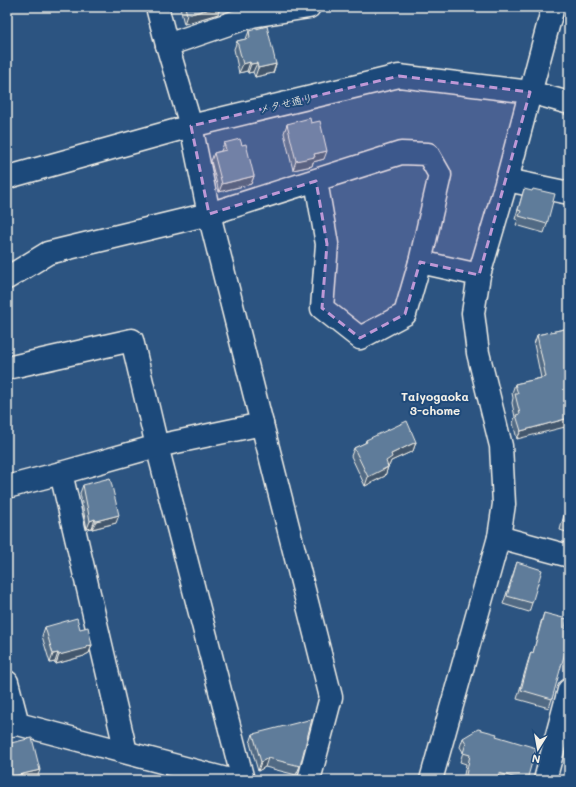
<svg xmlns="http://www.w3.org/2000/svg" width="576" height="787" font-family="Mali,'Klee One',sans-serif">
  <rect width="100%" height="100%" fill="#2c5481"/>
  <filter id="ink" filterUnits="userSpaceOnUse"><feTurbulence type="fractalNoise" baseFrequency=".025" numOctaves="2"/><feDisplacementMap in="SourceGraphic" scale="8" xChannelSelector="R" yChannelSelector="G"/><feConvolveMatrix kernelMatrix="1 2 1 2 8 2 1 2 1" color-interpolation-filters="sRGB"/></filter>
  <g filter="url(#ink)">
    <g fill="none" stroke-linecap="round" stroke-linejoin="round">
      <defs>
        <g id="minor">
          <polyline points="157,7 167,45 191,126 209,214 331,697 309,780"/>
          <polyline points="167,45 252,16 309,7"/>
          <polyline points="7,178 12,176 191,126 399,76 530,92 569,103"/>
          <polyline points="507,180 569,193"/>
          <polyline points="420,262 479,275"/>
          <polyline points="7,278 48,253 209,214 401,153 428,154 440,175 420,262 405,314 360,338 322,308 327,244 316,181"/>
          <polyline points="7,368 132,340 157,446 243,780"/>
          <polyline points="61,473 126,752"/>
          <polyline points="7,487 61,473 157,446 262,424"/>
          <polyline points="499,537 569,556"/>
          <polyline points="7,682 18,724"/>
          <polyline points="7,726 18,724 230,780"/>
          <polyline points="431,780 499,537 504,504 501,446 478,353 473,313 479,275 507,180 553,7"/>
          <polyline points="545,780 569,690"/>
        </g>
      </defs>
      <use href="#minor" stroke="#f4f1e8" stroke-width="25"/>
      <use href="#minor" stroke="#1f4a7a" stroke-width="22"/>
    </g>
    <g fill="#516a84" stroke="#f4f1e8">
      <polygon points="180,7 220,7 218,14 184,24"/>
      <polygon points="249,31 276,64 273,73 255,77 253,72 248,73 247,71 239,73 234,49 237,41 246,39"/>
      <polygon points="311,123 324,159 313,162 312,166 293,170 284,133 287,124"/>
      <polygon points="224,143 242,145 254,176 251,184 219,192 211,161 214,153 221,151"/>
      <polygon points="524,189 547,224 544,233 516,225 518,220 515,219"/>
      <polygon points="569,328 517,439 513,423 515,417 512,403 513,398 512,393 515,384 541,378 534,344 537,335"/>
      <polygon points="366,440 416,442 413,451 391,461 389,466 388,467 385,476 365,486 351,456 354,448 365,443"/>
      <polygon points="83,485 116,523 92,529 92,528 87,529 80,493"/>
      <polygon points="569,496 569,533 560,530"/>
      <polygon points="517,562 532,603 529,612 503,604"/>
      <polygon points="544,613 565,628 552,699 549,708 517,699 528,661 531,652 533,653 541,622"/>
      <polygon points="45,627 80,629 92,645 89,653 85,655 84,656 56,664 55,662 50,663 42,636"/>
      <polygon points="253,734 300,766 296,775 265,767 258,771 250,743"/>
      <polygon points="496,736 527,780 463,780 466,764 460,762 463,752 460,747 463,738"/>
      <polygon points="11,743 37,778 30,780 7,780 7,748 9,748"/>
    </g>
    <g fill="#42566c" stroke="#f4f1e8">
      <polygon points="217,7 220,7 218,14 184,24 187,15"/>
      <polygon points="250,62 247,71 239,73 243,64"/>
      <polygon points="257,63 253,72 248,73 251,64"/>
      <polygon points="276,64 273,73 255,77 258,68"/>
      <polygon points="327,151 324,159 313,162 312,166 293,170 296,161 314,154"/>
      <polygon points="254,176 251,184 219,192 222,184"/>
      <polygon points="569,418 569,426 517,439 521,431"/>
      <polygon points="416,442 413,451 391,461 389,466 383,470 388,467 385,476 365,486 368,477 386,461 391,454"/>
      <polygon points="119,515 116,523 92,529 96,521"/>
      <polygon points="95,519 92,528 87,529 90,521"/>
      <polygon points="92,645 89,653 85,655 84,656 56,664 59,655"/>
      <polygon points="58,653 55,662 50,663 53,654"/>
      <polygon points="268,758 265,767 258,771 261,762"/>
      <polygon points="40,770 37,778 30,780 8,780 10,777"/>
    </g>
    <g fill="#5e7b9a" stroke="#f4f1e8">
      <polygon points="185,7 217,7 187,15"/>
      <polygon points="267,26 276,64 258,68 257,63 251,64 250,62 243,64 237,41 250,38 249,31"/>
      <polygon points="310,118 311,123 320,121 327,151 314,154 315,157 296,161 287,124"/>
      <polygon points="240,139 242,145 246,144 254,176 222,184 214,153 226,150 224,143"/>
      <polygon points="524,189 532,191 533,189 555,194 547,224 519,216 521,211 518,210"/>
      <polygon points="569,328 569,418 521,431 516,415 520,414 515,394 518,394 515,384 546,377 537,335"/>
      <polygon points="407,421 416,442 391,454 392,457 386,461 388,467 368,477 354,448 367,442 366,440"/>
      <polygon points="110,478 119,515 96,521 95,519 90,521 83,485"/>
      <polygon points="569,499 569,523 563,521"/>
      <polygon points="517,562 542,570 532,603 507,596"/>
      <polygon points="544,613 567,619 565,628 569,630 569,638 552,699 521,690 531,652 533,653"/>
      <polygon points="77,618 80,629 88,627 92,645 87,646 87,648 59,655 58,653 53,654 45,627"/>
      <polygon points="312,719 300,766 268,758 261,762 253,734"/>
      <polygon points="478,729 497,734 496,736 536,748 527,780 523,780 499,773 498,780 488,780 485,779 485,780 465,780 470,755 463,753 466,743 463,738"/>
      <polygon points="32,738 40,770 10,777 7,766 7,748 12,747 11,743"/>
    </g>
  </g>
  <path fill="#be98d6" fill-opacity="0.2" stroke="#be98d6" stroke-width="3" stroke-dasharray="8 5" stroke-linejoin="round" d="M399,76L530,92L479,275L420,262L405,314L360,338L322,308L327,244L316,181L209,214L191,126Z"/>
  <g text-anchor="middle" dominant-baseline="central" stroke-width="4" stroke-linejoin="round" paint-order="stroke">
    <g font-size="11" fill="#f4f1e8" stroke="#1f4a7a">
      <text transform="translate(286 103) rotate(-13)">メタせ通り</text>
    </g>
    <g font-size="12" font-weight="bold" fill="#f4f1e8" stroke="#1f4a7a">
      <text x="435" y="396">Taiyogaoka<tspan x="435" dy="14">3-chome</tspan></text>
    </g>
  </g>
  <rect width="576" height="787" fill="none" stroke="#1f4a7a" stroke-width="24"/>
  <rect x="12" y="12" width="552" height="763" fill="none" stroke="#f4f1e8" stroke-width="1.5" filter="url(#ink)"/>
  <g transform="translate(538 749) rotate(191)" stroke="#1f4a7a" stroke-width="3" paint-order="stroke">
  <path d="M0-3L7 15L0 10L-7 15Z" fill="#f4f1e8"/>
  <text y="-6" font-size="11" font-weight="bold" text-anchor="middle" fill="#f4f1e8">N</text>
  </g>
</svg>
